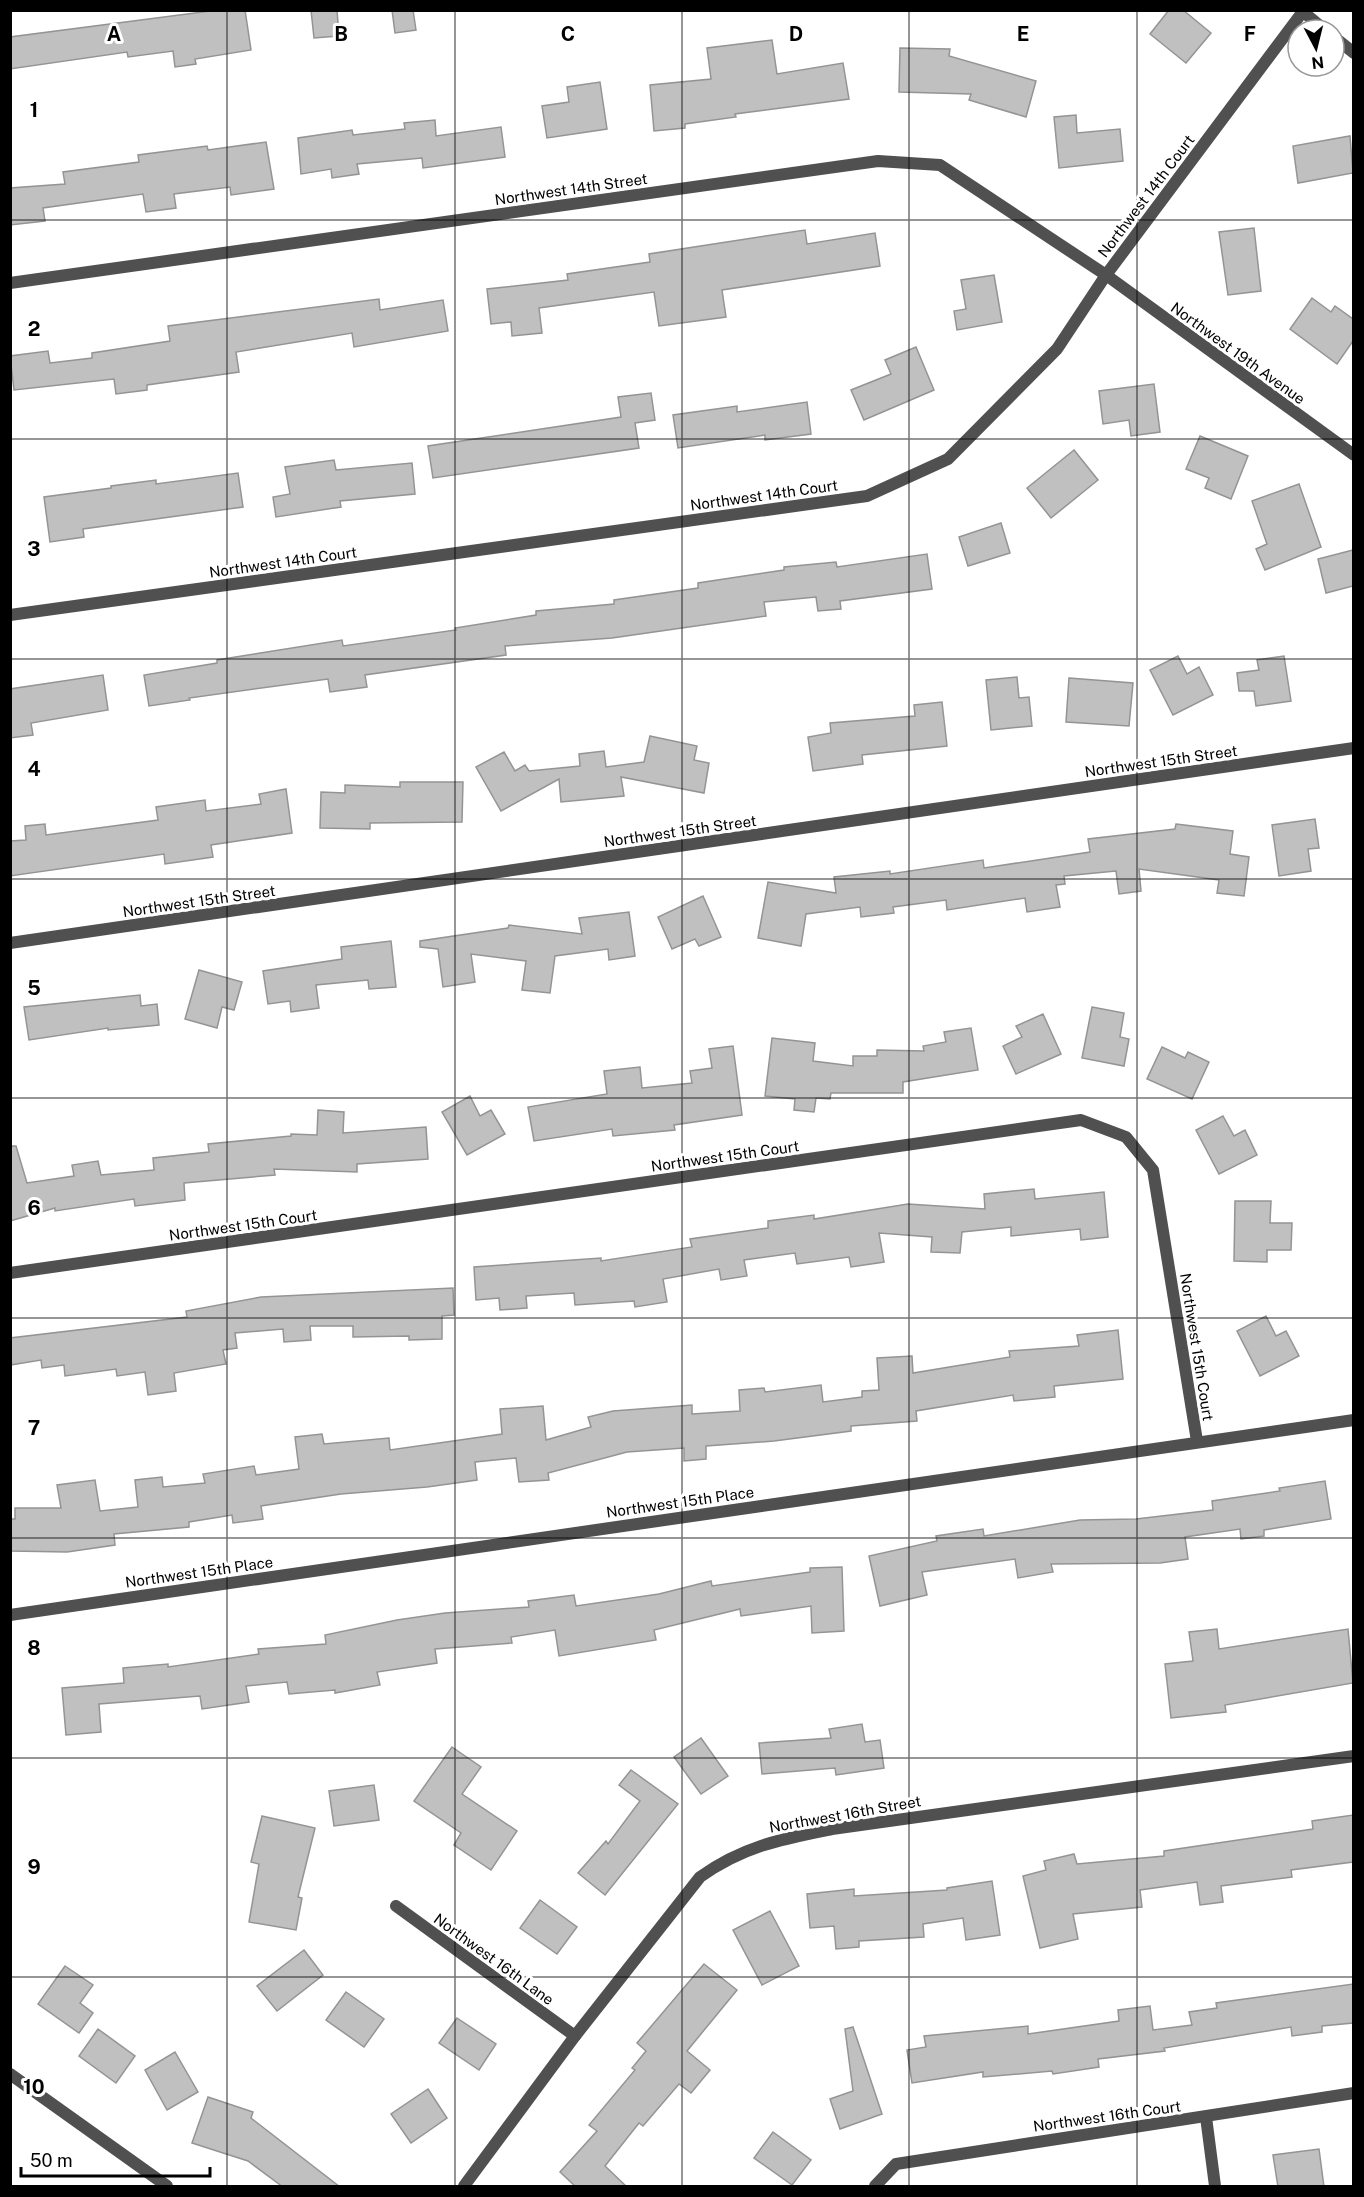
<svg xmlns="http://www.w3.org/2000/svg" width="1364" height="2197" font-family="'Public Sans',sans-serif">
  <rect width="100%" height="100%" fill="#fff"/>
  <g fill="#c0c0c0" stroke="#949494" stroke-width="1.5">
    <polygon points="218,10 245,10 251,50 195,59 196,64 175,67 173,51 128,57 127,52 10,69 10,37"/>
    <polygon points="311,10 337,10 339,36 314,38"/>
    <polygon points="392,10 413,10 416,30 395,33"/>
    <polygon points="1169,10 1183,10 1211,33 1186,63 1150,34"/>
    <polygon points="772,40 777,74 843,63 849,99 735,114 736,117 685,124 685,128 654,131 650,85 711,79 707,48"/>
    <polygon points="900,48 950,49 949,56 1036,81 1026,117 969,100 971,94 899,92"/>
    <polygon points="600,82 607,129 547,138 542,106 569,102 567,87"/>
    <polygon points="1076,115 1077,133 1120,129 1123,161 1059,168 1054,117"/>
    <polygon points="435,120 436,136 501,127 505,157 423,168 422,158 357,164 359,174 332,178 331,169 301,174 298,138 352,130 353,135 405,129 404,123"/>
    <polygon points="1350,136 1353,173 1298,183 1293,146"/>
    <polygon points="266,142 274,189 231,195 230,187 174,194 176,208 146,212 143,194 43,208 45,221 10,225 10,188 65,184 63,172 139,162 138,155 207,146 208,150"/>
    <polygon points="1254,228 1261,291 1228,295 1219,232"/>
    <polygon points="805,230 807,244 875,233 880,266 722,290 726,317 659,326 654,292 539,308 542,333 512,336 511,322 491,324 487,289 568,280 567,274 650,262 649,254"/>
    <polygon points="994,275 1002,322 957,330 954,311 966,309 961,280"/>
    <polygon points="1312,298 1331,312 1335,306 1353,319 1353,341 1337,364 1290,329"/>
    <polygon points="379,299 380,310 443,300 448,331 354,347 352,333 236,352 239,372 147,385 147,390 116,394 114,379 14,390 10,356 48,351 50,363 92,358 92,353 170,341 168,326"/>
    <polygon points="916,347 934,390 864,420 851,390 891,374 885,360"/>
    <polygon points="1154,384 1160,432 1131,436 1129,420 1103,424 1099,391"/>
    <polygon points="651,393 655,420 635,423 639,448 433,478 428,446 621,417 618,397"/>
    <polygon points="807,402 811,434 765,440 765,435 678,448 673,415 737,406 737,412"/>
    <polygon points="1200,436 1248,456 1231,499 1205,488 1209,478 1186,469"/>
    <polygon points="1074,450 1098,480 1051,518 1027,488"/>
    <polygon points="334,460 336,470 412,463 415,494 340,501 341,507 276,517 273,497 290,494 285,467"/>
    <polygon points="238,473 243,507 83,529 84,537 50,542 44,497 111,488 111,486 156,480 156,484"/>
    <polygon points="1299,484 1321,547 1265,570 1256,549 1267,544 1252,501"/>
    <polygon points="1001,523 1010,553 968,566 959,537"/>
    <polygon points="1353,550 1353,586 1326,593 1318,559"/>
    <polygon points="927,554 932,589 840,601 841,609 818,611 816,597 764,602 766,616 612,638 505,646 506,655 365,675 367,687 330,692 328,679 189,698 190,700 149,706 144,675 217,663 217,660 342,640 343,646 456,630 455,628 536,615 536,611 614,604 614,600 698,588 698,583 784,570 784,567 836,562 837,567"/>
    <polygon points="1178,656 1187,674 1199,667 1213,695 1173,715 1150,670"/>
    <polygon points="1284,656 1291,701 1256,706 1254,691 1239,691 1237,673 1259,670 1257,660"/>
    <polygon points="103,675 108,710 31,723 33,735 10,738 10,689"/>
    <polygon points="1017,677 1019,698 1029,697 1032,726 991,730 986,680"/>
    <polygon points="1069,678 1133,683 1129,726 1066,722"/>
    <polygon points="942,702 947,746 862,755 863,764 813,771 808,737 831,733 830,723 915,716 914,705"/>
    <polygon points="650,736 697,746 694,760 709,763 704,793 621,777 624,796 561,802 559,779 501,811 476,767 504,752 515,771 525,765 529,771 580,766 579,754 604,751 606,767 644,762"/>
    <polygon points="400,782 463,782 462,822 370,823 370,829 320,828 321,792 345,793 345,785 400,787"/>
    <polygon points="286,789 292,833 211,845 213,857 165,864 164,854 10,876 10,841 26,840 25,826 45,824 46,835 158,820 156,807 205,800 206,811 261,804 259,794"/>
    <polygon points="1315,819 1319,848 1308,849 1311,871 1279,876 1272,825"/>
    <polygon points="1176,824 1233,831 1230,854 1249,857 1244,896 1217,893 1219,880 1139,869 1141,891 1119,894 1116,871 1064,876 1065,884 1056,885 1060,907 1027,912 1025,898 947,910 946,900 893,907 894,913 861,917 860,907 806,914 801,946 758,938 768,882 836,893 834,877 890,871 890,874 983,860 984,868 1090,852 1088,839 1175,829"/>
    <polygon points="703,896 721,937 699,946 695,939 672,949 658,917"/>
    <polygon points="629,912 635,956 609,960 608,949 555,956 550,993 522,990 526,961 471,954 475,982 443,987 438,949 420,947 420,941 508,928 509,925 582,934 579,918"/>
    <polygon points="391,941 396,987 369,989 368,980 316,985 319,1008 291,1012 290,1001 268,1004 263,971 342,959 341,947"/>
    <polygon points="199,970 242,982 234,1010 222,1007 217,1028 185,1019"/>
    <polygon points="140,995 141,1006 157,1004 159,1025 108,1030 108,1028 29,1040 24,1007"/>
    <polygon points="1092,1007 1124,1013 1120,1037 1129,1039 1124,1066 1082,1058"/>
    <polygon points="1043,1014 1061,1054 1016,1074 1003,1046 1022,1037 1016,1026"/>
    <polygon points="971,1028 978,1070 903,1082 903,1093 831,1093 830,1099 816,1098 814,1112 794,1110 795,1099 765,1096 772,1038 815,1043 813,1061 853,1066 853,1056 877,1056 877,1050 924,1051 923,1046 946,1042 944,1032"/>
    <polygon points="733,1046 742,1115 674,1125 675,1130 613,1136 612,1129 534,1141 528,1107 607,1094 604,1071 640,1067 642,1088 692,1083 690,1071 712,1068 709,1049"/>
    <polygon points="1162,1047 1185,1058 1188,1052 1209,1062 1192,1099 1147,1079"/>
    <polygon points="470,1096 480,1116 491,1110 505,1134 467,1155 442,1112"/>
    <polygon points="318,1110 344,1112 343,1133 426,1127 428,1159 357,1164 357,1172 274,1169 275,1175 184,1183 185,1200 135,1206 134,1199 55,1211 55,1208 10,1221 10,1146 16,1146 27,1183 74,1176 72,1165 98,1161 101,1175 154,1170 153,1158 209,1152 208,1144 291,1136 291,1134 317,1135"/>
    <polygon points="1223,1116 1234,1136 1245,1130 1257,1155 1219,1174 1196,1130"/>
    <polygon points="1034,1189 1035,1199 1104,1192 1108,1237 1081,1240 1080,1229 1011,1236 1011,1227 962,1232 960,1253 931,1252 932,1237 879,1233 884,1262 851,1267 849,1257 797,1264 795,1253 744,1260 747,1276 721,1280 719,1269 663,1279 667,1302 635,1307 634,1301 575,1305 574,1293 526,1296 527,1308 500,1310 499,1298 476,1300 474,1267 601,1258 601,1261 692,1247 690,1239 768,1228 768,1221 814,1215 814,1219 908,1204 985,1209 984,1194"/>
    <polygon points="1235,1201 1271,1201 1270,1223 1292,1223 1291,1250 1267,1250 1267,1262 1234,1261"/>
    <polygon points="453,1288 454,1315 442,1316 442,1339 409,1340 409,1336 353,1337 353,1326 310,1326 311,1340 284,1342 283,1329 235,1333 237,1348 223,1350 226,1364 174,1373 176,1391 148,1395 145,1372 117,1376 116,1369 65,1376 64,1365 42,1368 41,1360 10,1365 10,1338 187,1317 186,1311 261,1297"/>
    <polygon points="1266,1316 1276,1336 1286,1331 1299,1356 1260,1376 1237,1331"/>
    <polygon points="1118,1330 1123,1379 1054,1386 1055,1397 1014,1401 1013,1395 916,1411 917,1421 851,1426 851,1431 774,1441 706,1446 706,1459 684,1461 684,1448 627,1452 548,1473 549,1480 519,1482 516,1458 475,1462 477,1480 427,1487 341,1494 261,1506 263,1519 233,1523 232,1515 189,1522 189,1527 114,1534 115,1545 67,1552 10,1551 10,1519 15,1519 15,1508 61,1508 57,1485 95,1480 100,1511 138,1507 135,1480 162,1477 163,1487 205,1483 203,1474 254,1466 256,1475 299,1469 295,1437 322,1434 324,1444 389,1438 390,1450 502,1434 500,1409 543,1406 546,1440 591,1427 588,1417 613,1411 692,1405 692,1414 740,1411 739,1390 764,1388 765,1392 821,1385 823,1402 862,1397 862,1391 879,1390 877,1358 912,1356 913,1373 1010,1357 1009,1351 1079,1346 1077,1335"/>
    <polygon points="1325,1481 1331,1519 1264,1530 1264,1536 1241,1539 1240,1529 1185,1537 1188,1559 1160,1563 1051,1564 1053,1572 1018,1578 1015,1559 922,1572 927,1595 880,1606 869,1556 937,1541 936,1536 983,1529 984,1536 1080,1520 1136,1519 1213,1510 1212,1501 1280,1491 1279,1488"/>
    <polygon points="842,1567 844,1631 812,1633 811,1606 741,1616 740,1609 654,1630 656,1640 559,1656 555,1630 511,1637 512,1643 435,1649 437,1663 377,1672 380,1685 335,1693 335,1690 289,1694 287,1682 246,1686 249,1702 202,1709 200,1696 99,1704 101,1732 66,1735 62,1688 124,1683 123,1668 168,1664 168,1667 259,1654 258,1649 326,1644 325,1635 397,1620 445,1613 529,1607 528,1601 574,1595 576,1606 659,1594 711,1581 712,1586 810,1572 810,1568"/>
    <polygon points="1217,1629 1219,1649 1348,1629 1353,1683 1225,1705 1226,1712 1171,1718 1165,1664 1193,1661 1189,1632"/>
    <polygon points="862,1724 865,1742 880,1740 884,1768 836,1775 835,1768 762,1774 759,1743 831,1738 829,1729"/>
    <polygon points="701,1738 728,1776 701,1794 674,1757"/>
    <polygon points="452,1747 481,1767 462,1794 517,1831 491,1870 454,1845 461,1833 414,1801"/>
    <polygon points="631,1770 678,1804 605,1895 578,1873 606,1841 608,1844 640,1801 619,1785"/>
    <polygon points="374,1785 379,1820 334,1826 329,1791"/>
    <polygon points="1353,1815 1353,1862 1291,1870 1292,1877 1221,1886 1223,1902 1200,1905 1197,1882 1140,1890 1142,1907 1073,1914 1078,1939 1040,1948 1023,1876 1046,1870 1044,1861 1074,1854 1077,1864 1164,1856 1164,1851 1313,1829 1312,1821"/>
    <polygon points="262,1816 315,1828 298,1897 302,1898 296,1930 249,1922 259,1864 251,1862"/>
    <polygon points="992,1881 1000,1935 966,1940 963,1918 923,1924 924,1937 859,1941 859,1947 836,1949 834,1926 810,1928 807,1894 854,1889 854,1896 947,1890 947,1888"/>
    <polygon points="540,1900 577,1927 557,1954 520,1928"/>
    <polygon points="770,1911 799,1966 762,1985 733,1930"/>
    <polygon points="304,1950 323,1975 277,2011 257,1986"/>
    <polygon points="704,1964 737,1990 687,2051 710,2070 691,2093 679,2084 643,2126 639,2123 605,2166 627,2187 576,2187 560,2172 597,2131 589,2125 635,2070 632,2068 646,2051 637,2043"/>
    <polygon points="65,1966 93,1985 80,2003 93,2013 79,2033 38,2004"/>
    <polygon points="1353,1984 1353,2023 1322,2026 1322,2032 1292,2036 1291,2027 1164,2048 1165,2051 1098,2059 1099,2067 1053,2074 1052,2071 983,2077 983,2072 912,2083 907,2050 926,2047 924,2036 1028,2026 1028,2034 1119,2021 1118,2010 1150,2006 1153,2030 1192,2025 1189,2012 1217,2008 1216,2003"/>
    <polygon points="346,1992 384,2019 364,2047 326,2020"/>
    <polygon points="457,2018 496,2044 479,2070 439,2043"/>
    <polygon points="853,2027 882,2114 840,2129 830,2099 853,2091 845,2029"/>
    <polygon points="98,2029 135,2056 116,2083 79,2056"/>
    <polygon points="175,2052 198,2092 167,2110 145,2070"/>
    <polygon points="428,2089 447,2118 411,2143 391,2114"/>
    <polygon points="208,2097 253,2112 251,2118 340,2187 283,2187 248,2161 192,2143"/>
    <polygon points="773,2132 811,2160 792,2185 754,2158"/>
    <polygon points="1319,2149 1324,2187 1278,2187 1273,2155"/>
  </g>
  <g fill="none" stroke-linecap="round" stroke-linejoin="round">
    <g stroke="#505050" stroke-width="12">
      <polyline points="1301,10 1325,30"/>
      <polyline points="1334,37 1354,53"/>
      <polyline points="10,283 878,161 940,165 1106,275 1354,455"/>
      <polyline points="10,615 867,496 948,459 1057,349 1106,275 1304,10"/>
      <polyline points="10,943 1354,748"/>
      <polyline points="10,1273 1081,1120 1126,1137 1153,1170 1197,1441"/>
      <polyline points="10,1615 1354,1420"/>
      <polyline points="396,1906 575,2036"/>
      <polyline points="10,2074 167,2186"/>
      <polyline points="1206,2117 1215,2186"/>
      <path d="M464,2186L575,2036L700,1877C743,1846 782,1839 832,1829L1354,1756"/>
      <polyline points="875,2186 896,2164 1354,2093"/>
    </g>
  </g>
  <path fill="none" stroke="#000" stroke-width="1.5" stroke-opacity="0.55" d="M227,10V2186M455,10V2186M682,10V2186M909,10V2186M1137,10V2186M10,220H1354M10,439H1354M10,659H1354M10,879H1354M10,1098H1354M10,1318H1354M10,1538H1354M10,1758H1354M10,1977H1354"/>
  <g text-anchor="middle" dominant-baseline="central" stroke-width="6" stroke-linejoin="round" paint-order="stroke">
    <g font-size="15" fill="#000" stroke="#fff">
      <text transform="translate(571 189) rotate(-8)">Northwest 14th Street</text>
      <text transform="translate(1146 196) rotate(-53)">Northwest 14th Court</text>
      <text transform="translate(1238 353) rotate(36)">Northwest 19th Avenue</text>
      <text transform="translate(764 495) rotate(-8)">Northwest 14th Court</text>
      <text transform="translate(283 562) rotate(-8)">Northwest 14th Court</text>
      <text transform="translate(1161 761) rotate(-8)">Northwest 15th Street</text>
      <text transform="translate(680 831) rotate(-8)">Northwest 15th Street</text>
      <text transform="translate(199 901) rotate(-8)">Northwest 15th Street</text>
      <text transform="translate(725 1156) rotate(-8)">Northwest 15th Court</text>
      <text transform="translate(243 1225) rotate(-8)">Northwest 15th Court</text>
      <text transform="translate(1197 1347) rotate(81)">Northwest 15th Court</text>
      <text transform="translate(680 1502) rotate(-8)">Northwest 15th Place</text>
      <text transform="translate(199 1572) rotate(-8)">Northwest 15th Place</text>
      <text transform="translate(845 1814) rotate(-10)">Northwest 16th Street</text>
      <text transform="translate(494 1959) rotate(36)">Northwest 16th Lane</text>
      <text transform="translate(1107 2116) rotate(-8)">Northwest 16th Court</text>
    </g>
  </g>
  <g font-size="20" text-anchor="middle" font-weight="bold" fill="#000" stroke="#fff" stroke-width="6" stroke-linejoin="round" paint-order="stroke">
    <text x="114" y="41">A</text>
    <text x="341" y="41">B</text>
    <text x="568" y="41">C</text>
    <text x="796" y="41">D</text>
    <text x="1023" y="41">E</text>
    <text x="1250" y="41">F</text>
    <text x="34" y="117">1</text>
    <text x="34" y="336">2</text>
    <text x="34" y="556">3</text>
    <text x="34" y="776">4</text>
    <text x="34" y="995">5</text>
    <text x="34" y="1215">6</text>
    <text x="34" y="1435">7</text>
    <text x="34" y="1655">8</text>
    <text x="34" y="1874">9</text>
    <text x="34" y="2094">10</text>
  </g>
  <rect width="1364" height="2197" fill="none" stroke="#000000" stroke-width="24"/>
  <g transform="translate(1316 48) rotate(173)"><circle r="28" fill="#ffffff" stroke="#999999" stroke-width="1.5"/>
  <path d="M0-4.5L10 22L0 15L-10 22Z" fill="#000000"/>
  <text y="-9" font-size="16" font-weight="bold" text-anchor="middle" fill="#000000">N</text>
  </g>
  <path d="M21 2167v9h189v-9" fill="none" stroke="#000000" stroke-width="3"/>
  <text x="30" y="2167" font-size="18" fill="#000000" stroke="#ffffff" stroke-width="4.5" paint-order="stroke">50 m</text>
</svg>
